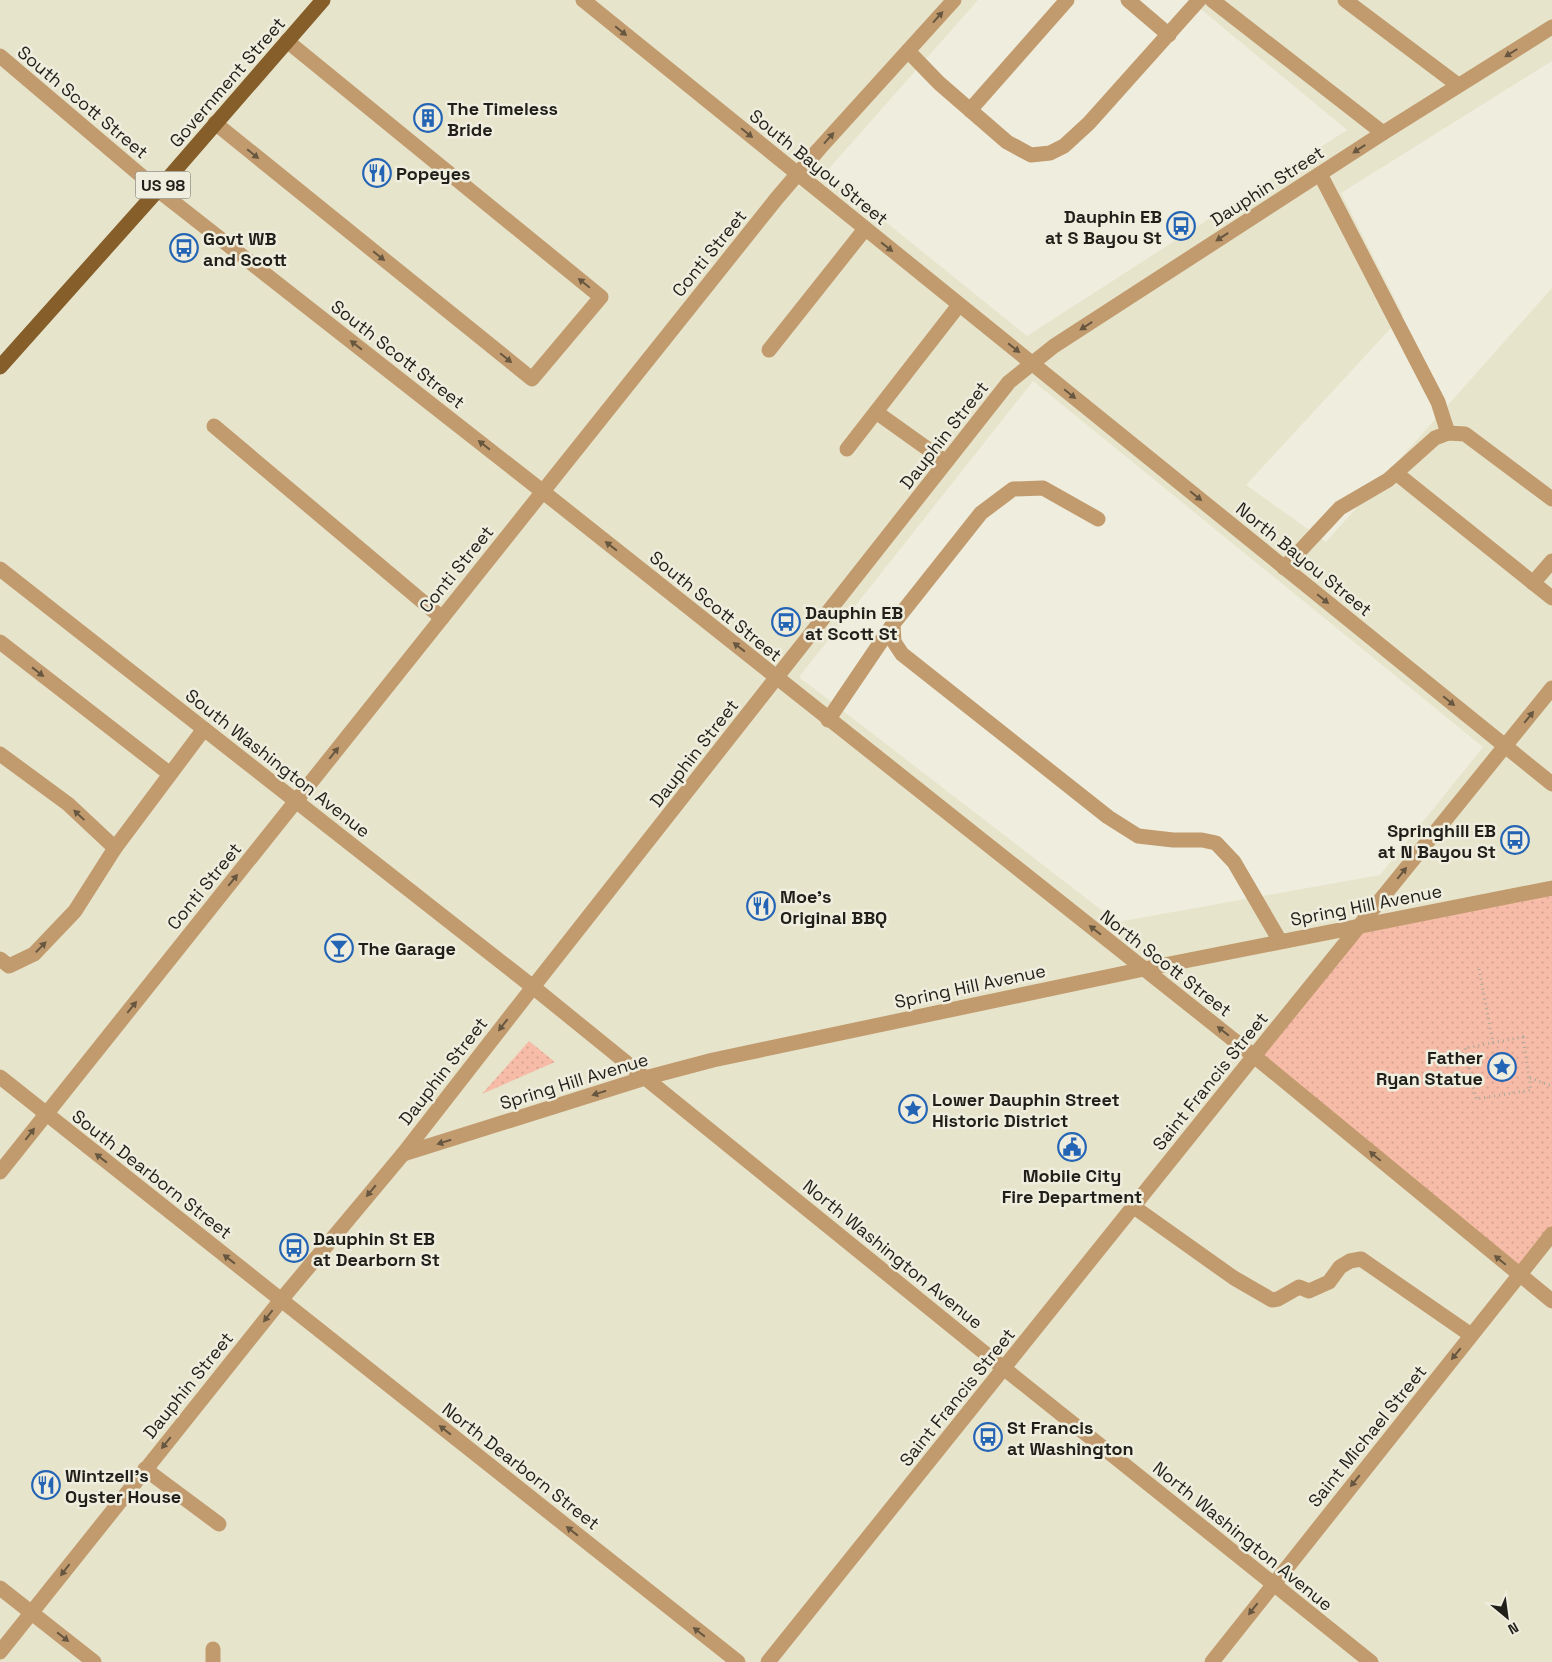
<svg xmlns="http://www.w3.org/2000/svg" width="1552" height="1662" font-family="'Space Grotesk',sans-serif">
  <defs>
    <pattern id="green-dots" width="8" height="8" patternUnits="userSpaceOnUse" patternTransform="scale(1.25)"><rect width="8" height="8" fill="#f7bca7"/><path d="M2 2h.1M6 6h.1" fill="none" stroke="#d3a18f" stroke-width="1.8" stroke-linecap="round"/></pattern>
  </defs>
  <rect width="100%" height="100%" fill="#efeddd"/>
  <path fill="#e7e4cc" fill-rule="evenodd" d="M0,0H978L825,173L1027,336L1347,130L1190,0H1552V61L1341,193L1403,315L1246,485L1326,542L1552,288V1662H0ZM1033,381L1483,747L1380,875L1117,922L799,677Z"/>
  <g fill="url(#green-dots)">
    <polygon points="1552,888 1552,1234 1520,1276 1254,1056 1360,925"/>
    <polygon points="529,1041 555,1062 482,1094"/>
  </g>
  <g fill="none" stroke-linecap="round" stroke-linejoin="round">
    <g stroke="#aaa99c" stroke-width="3" stroke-dasharray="1 4" stroke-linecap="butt">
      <polyline points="1479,969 1493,1043"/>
      <polygon points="1523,1037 1531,1090 1476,1099 1465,1048"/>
      <polyline points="1530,1078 1552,1086"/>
    </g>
    <g stroke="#c19b6e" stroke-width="15">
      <polyline points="583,0 1552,784"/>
      <polyline points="1128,0 1169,35"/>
      <polyline points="1212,0 1383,133"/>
      <polyline points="1345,0 1458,85"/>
      <polyline points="908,51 939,83 1007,142 1031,155 1050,153 1064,146 1089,123 1199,0"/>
      <polyline points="0,56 158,190 542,491 1254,1056 1552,1301"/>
      <polyline points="970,110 1067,0"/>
      <polyline points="215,123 532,379 601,297 287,41"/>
      <polyline points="1320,174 1438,402 1448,433"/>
      <polyline points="769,350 865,229"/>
      <polyline points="876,412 946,462"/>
      <polyline points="214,426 442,618"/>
      <polyline points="847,449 959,305"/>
      <polyline points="1396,473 1552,598"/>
      <polyline points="1098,519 1043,488 1013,489 981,513 893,624 894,642 902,654 1108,817 1138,836 1173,840 1202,840 1216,843 1234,862 1280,941"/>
      <polyline points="1284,568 1340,508 1388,480 1435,438 1448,433 1465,434 1552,499"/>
      <polyline points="0,569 533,987 981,1350 1371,1662"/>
      <polyline points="1533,583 1552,561"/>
      <polyline points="0,642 170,774"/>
      <polyline points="828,720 893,624"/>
      <polyline points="0,754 68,804 115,848"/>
      <polyline points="0,959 9,966 34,954 75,911 115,848 204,729"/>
      <polyline points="0,1077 738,1662"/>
      <polyline points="403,1154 645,1078 713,1060 1144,969 1552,888"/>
      <polyline points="0,1172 777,198 819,149 954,0"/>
      <polyline points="1134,1207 1234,1278 1272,1300 1278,1299 1299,1287 1309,1291 1329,1282 1340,1267 1350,1261 1361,1259 1471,1335"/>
      <polyline points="145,1469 219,1524"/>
      <polyline points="0,1588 94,1662"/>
      <polyline points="0,1652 281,1300 403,1154 533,987 1009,382 1054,346 1383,133 1552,27"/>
      <polyline points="213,1662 213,1649"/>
      <polyline points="768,1662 1254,1056 1552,688"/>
      <polyline points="1212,1662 1552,1234"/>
    </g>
    <polyline stroke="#855e2a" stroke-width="15" points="0,367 158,190 323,0"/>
  </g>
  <defs><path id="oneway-solid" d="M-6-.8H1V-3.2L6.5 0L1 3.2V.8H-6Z" transform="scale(1.25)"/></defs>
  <g fill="#685740">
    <use href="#oneway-solid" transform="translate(938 17) rotate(-48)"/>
    <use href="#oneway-solid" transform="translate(621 31) rotate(39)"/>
    <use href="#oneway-solid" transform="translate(1511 53) rotate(148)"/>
    <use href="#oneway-solid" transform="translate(747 133) rotate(39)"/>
    <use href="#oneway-solid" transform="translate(829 138) rotate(-48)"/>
    <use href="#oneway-solid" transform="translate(1359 149) rotate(147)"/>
    <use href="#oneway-solid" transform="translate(253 154) rotate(39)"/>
    <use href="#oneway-solid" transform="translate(1222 237) rotate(147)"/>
    <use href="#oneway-solid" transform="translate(887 247) rotate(38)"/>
    <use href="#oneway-solid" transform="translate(379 256) rotate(39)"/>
    <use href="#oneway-solid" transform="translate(584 283) rotate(-141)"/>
    <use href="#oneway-solid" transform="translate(1086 326) rotate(147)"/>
    <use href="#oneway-solid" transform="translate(356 345) rotate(-142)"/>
    <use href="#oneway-solid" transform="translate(1014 348) rotate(38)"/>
    <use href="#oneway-solid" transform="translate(506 358) rotate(39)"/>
    <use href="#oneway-solid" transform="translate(1070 394) rotate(39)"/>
    <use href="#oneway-solid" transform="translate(484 445) rotate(-142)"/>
    <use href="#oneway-solid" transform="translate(1196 496) rotate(39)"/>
    <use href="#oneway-solid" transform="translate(611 546) rotate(-142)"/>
    <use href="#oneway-solid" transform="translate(1323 599) rotate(39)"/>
    <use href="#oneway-solid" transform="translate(739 647) rotate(-142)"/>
    <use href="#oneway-solid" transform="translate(38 672) rotate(38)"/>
    <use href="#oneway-solid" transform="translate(1449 701) rotate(39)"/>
    <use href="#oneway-solid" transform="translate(1529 717) rotate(-51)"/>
    <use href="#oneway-solid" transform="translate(334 753) rotate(-51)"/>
    <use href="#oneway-solid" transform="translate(79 815) rotate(-137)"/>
    <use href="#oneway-solid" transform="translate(1402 873) rotate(-51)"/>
    <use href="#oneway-solid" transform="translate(233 880) rotate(-51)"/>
    <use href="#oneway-solid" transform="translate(1095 930) rotate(-142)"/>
    <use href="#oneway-solid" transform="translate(41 947) rotate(-46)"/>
    <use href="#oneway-solid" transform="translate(132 1007) rotate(-51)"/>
    <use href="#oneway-solid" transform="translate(503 1025) rotate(128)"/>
    <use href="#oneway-solid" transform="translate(1223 1031) rotate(-142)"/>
    <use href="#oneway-solid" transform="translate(599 1093) rotate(163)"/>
    <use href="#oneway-solid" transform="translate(30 1134) rotate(-52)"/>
    <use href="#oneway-solid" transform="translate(444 1142) rotate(163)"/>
    <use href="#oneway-solid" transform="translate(1375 1156) rotate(-140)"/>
    <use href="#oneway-solid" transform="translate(101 1158) rotate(-142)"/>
    <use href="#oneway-solid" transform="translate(371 1191) rotate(130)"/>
    <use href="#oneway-solid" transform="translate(229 1259) rotate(-142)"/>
    <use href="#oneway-solid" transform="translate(1500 1260) rotate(-141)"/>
    <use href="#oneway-solid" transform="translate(268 1316) rotate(128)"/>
    <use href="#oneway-solid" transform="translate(1456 1354) rotate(129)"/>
    <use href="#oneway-solid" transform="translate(445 1430) rotate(-142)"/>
    <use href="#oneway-solid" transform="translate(166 1443) rotate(129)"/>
    <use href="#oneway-solid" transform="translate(1355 1481) rotate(129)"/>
    <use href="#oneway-solid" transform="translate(572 1531) rotate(-142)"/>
    <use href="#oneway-solid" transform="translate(65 1570) rotate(128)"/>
    <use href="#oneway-solid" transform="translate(1253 1609) rotate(128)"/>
    <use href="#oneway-solid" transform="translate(699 1632) rotate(-142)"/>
    <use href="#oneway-solid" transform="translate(63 1637) rotate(38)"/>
  </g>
  <defs>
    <symbol id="building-ring" viewBox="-11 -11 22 22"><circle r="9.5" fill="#efeddd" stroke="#2464b5" stroke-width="1.5"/><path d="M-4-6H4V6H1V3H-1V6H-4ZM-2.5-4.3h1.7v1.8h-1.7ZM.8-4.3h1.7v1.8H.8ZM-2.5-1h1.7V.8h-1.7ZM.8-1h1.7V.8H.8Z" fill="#2464b5"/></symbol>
    <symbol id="restaurant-ring" viewBox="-11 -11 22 22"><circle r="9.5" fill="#efeddd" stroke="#2464b5" stroke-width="1.5"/><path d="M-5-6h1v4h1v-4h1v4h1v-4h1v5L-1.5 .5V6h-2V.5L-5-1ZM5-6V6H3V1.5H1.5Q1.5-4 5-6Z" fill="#2464b5"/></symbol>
    <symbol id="bus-ring" viewBox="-11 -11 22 22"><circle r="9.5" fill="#efeddd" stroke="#2464b5" stroke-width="1.5"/><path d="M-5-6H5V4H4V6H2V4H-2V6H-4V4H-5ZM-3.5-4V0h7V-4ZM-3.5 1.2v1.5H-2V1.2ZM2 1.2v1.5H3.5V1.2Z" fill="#2464b5"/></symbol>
    <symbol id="bar-ring" viewBox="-11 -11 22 22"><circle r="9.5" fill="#efeddd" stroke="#2464b5" stroke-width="1.5"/><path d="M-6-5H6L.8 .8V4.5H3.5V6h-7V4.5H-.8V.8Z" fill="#2464b5"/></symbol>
    <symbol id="sight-ring" viewBox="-11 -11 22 22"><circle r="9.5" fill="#efeddd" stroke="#2464b5" stroke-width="1.5"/><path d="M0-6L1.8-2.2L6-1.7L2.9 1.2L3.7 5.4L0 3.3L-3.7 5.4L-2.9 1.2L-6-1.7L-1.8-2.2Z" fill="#2464b5"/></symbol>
    <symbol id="civic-ring" viewBox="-11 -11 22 22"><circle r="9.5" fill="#efeddd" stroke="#2464b5" stroke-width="1.5"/><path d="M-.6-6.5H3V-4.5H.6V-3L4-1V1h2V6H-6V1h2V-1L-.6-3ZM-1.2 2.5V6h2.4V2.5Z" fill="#2464b5"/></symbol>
  </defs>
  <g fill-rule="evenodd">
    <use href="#building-ring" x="412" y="102" width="32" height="32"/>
    <use href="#restaurant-ring" x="361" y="157" width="32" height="32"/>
    <use href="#bus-ring" x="1165" y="210" width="32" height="32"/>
    <use href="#bus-ring" x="168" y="232" width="32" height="32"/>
    <use href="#bus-ring" x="770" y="606" width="32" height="32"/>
    <use href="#bus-ring" x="1499" y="824" width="32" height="32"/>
    <use href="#restaurant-ring" x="745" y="890" width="32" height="32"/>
    <use href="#bar-ring" x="323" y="932" width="32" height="32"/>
    <use href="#sight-ring" x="1486" y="1051" width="32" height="32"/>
    <use href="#sight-ring" x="897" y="1093" width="32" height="32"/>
    <use href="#civic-ring" x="1056" y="1131" width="32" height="32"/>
    <use href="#bus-ring" x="278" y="1232" width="32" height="32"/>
    <use href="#bus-ring" x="972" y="1421" width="32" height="32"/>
    <use href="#restaurant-ring" x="30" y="1469" width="32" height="32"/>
  </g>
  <g text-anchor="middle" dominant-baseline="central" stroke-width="5" stroke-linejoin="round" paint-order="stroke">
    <rect fill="#efeddd" stroke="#5e5d54" stroke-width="1" x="135.5" y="171.5" width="55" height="27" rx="4"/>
    <g font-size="16" font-weight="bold" fill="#201f1a">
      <text x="163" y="185">US 98</text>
    </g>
    <g font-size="18" fill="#201f1a" stroke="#efeddd">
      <text transform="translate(227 82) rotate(-49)">Government Street</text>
      <text transform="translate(83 102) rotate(40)">South Scott Street</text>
      <text transform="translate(819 167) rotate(39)">South Bayou Street</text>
      <text transform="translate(1267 186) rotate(-33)">Dauphin Street</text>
      <text transform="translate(709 253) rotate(-51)">Conti Street</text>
      <text transform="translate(398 354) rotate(38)">South Scott Street</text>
      <text transform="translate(944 435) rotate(-52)">Dauphin Street</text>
      <text transform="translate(1304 559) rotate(39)">North Bayou Street</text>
      <text transform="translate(456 569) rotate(-51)">Conti Street</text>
      <text transform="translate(716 606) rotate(39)">South Scott Street</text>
      <text transform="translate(694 753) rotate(-52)">Dauphin Street</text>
      <text transform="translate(278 763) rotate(38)">South Washington Avenue</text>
      <text transform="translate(204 886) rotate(-51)">Conti Street</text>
      <text transform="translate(1366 905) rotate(-11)">Spring Hill Avenue</text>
      <text transform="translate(1166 963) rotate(38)">North Scott Street</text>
      <text transform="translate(970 986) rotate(-12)">Spring Hill Avenue</text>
      <text transform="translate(443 1071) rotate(-52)">Dauphin Street</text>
      <text transform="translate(574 1081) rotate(-17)">Spring Hill Avenue</text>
      <text transform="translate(1210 1081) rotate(-51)">Saint Francis Street</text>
      <text transform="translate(152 1174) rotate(38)">South Dearborn Street</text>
      <text transform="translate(893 1254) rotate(39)">North Washington Avenue</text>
      <text transform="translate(188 1385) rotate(-51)">Dauphin Street</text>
      <text transform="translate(957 1397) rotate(-51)">Saint Francis Street</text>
      <text transform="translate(1367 1436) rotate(-51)">Saint Michael Street</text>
      <text transform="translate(521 1466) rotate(38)">North Dearborn Street</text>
      <text transform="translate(1243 1536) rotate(39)">North Washington Avenue</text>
    </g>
    <g font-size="18" font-weight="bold" fill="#201f1a" stroke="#efeddd" text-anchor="start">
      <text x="447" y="108">The Timeless<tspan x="447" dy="21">Bride</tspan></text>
      <text x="396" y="173">Popeyes</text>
      <text x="1162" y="216" text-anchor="end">Dauphin EB<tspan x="1162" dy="21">at S Bayou St</tspan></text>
      <text x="203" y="238">Govt WB<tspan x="203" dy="21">and Scott</tspan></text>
      <text x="805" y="612">Dauphin EB<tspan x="805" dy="21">at Scott St</tspan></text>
      <text x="1496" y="830" text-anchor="end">Springhill EB<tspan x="1496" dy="21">at N Bayou St</tspan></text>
      <text x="780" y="896">Moe's<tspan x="780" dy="21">Original BBQ</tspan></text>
      <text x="358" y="948">The Garage</text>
      <text x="1483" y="1057" text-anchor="end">Father<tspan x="1483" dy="21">Ryan Statue</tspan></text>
      <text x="932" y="1099">Lower Dauphin Street<tspan x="932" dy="21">Historic District</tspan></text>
      <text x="1072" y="1175" text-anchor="middle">Mobile City<tspan x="1072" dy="21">Fire Department</tspan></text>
      <text x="313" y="1238">Dauphin St EB<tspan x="313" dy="21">at Dearborn St</tspan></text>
      <text x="1007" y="1427">St Francis<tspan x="1007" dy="21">at Washington</tspan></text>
      <text x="65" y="1475">Wintzell's<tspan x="65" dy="21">Oyster House</tspan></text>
    </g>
  </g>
  <g transform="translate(1507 1617) rotate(151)" stroke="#efeddd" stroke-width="4" paint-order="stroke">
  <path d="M0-4L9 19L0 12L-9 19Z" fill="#201f1a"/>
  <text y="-8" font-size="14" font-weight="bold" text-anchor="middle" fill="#201f1a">N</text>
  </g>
</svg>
